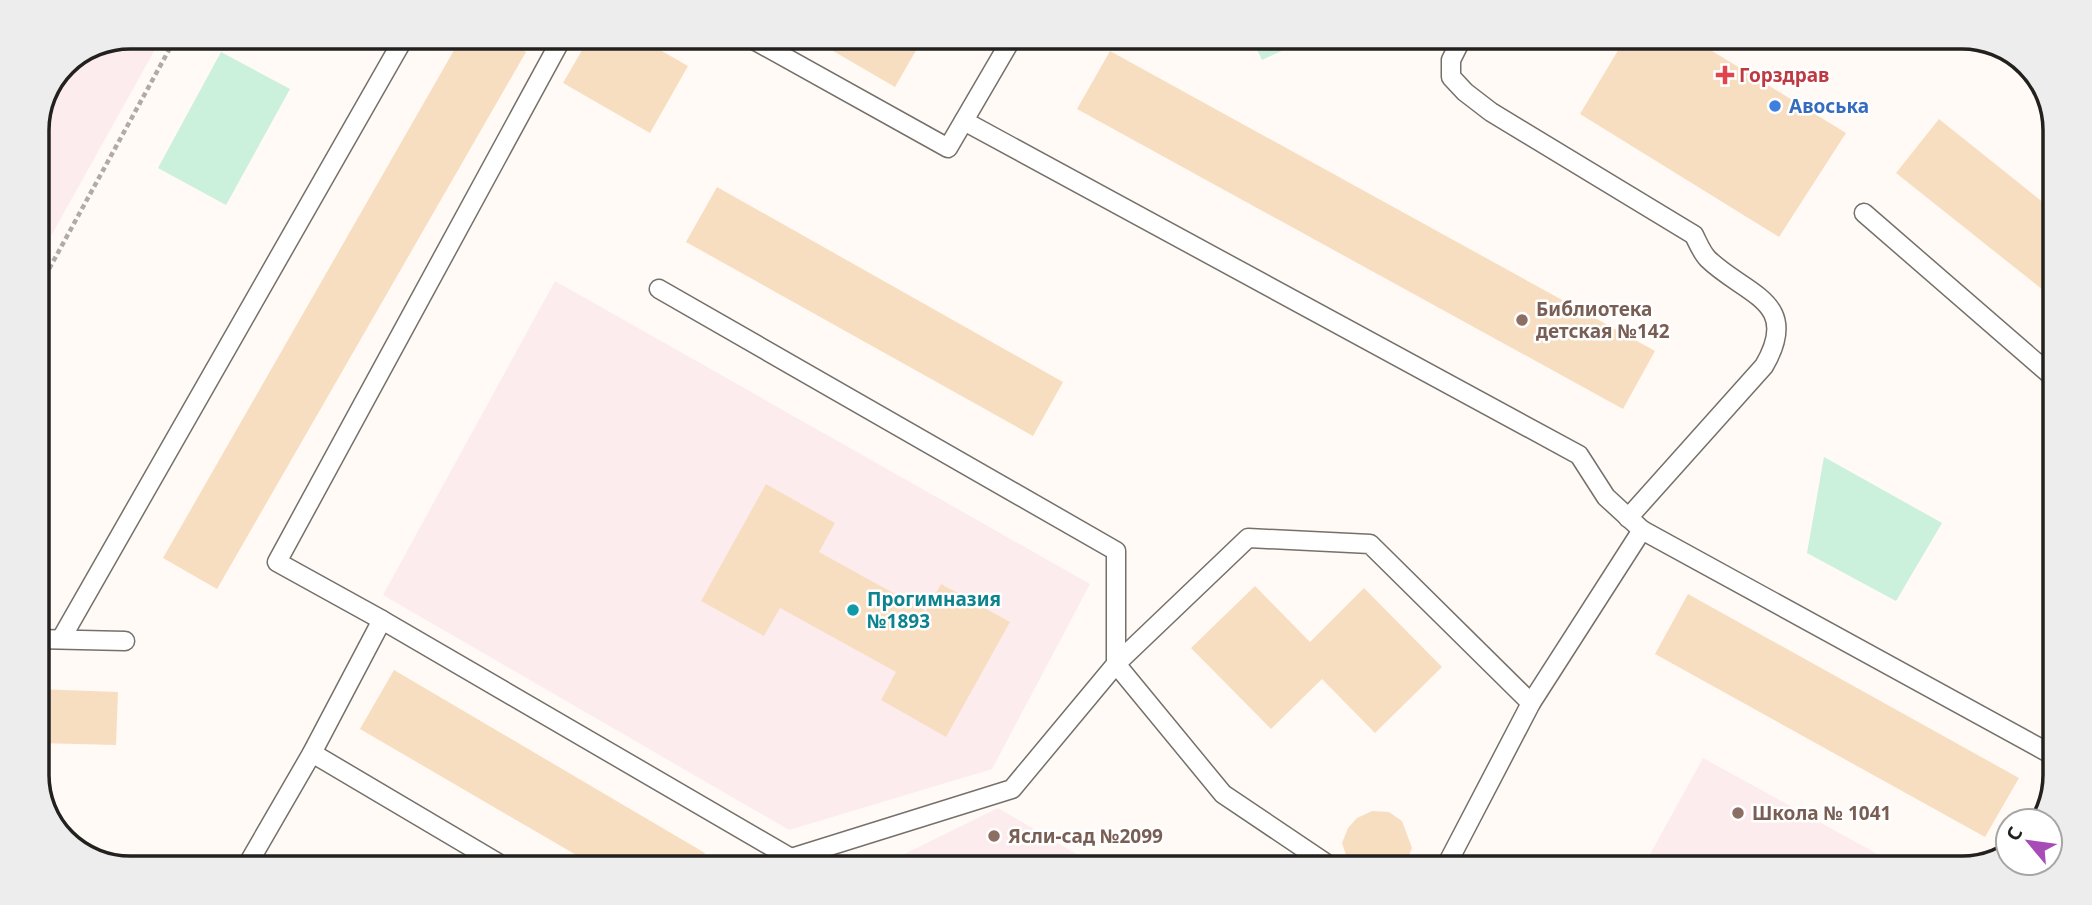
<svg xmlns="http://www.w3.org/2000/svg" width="2092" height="905" font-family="'Noto Sans',sans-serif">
  <rect width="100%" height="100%" fill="#fffaf5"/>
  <g fill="#fdecee">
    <polygon points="130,37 162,37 37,261 37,124 64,64"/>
    <polygon points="555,281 1090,584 992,769 789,830 383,595"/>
    <polygon points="1703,758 1903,868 1643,867"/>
    <polygon points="998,808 1095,865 884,864"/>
  </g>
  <g fill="#cbf0dc">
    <polygon points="1253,41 1303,41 1262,60"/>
    <polygon points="221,52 290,89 226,205 158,168"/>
    <polygon points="1824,457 1942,523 1896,601 1807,553"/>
  </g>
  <g fill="#f8dec1">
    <polygon points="461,38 501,38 526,52 217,589 163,558"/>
    <polygon points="589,38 641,39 688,66 650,133 563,83"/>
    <polygon points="833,39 882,40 922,40 895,87 828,48"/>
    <polygon points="1623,42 1699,43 1846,133 1779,237 1580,114"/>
    <polygon points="1110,51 1655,351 1623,409 1077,109"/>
    <polygon points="1939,119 2054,211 2053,298 1896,173"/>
    <polygon points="717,187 1063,382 1033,436 686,242"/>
    <polygon points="766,484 835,523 819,552 926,611 941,584 1010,622 946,737 881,700 896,672 780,608 764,636 701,601"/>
    <polygon points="1255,586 1310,642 1364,588 1442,667 1375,733 1322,679 1271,729 1191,648"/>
    <polygon points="1688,594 2019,778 1985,837 1655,654"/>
    <polygon points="394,670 705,853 699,864 590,863 360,729"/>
    <polygon points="37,689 118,692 116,745 37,743"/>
    <polygon points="1372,811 1389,812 1402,821 1412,848 1405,866 1342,866 1347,858 1342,843 1348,828 1357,818"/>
  </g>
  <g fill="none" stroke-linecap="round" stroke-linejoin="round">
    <defs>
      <g id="lane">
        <polyline points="752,39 948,148 1011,40"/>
        <path d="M1460,42L1451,60V77L1465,92L1491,112L1694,235C1698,243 1702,253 1708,259C1745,295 1802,301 1764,366L1628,518"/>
        <polyline points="964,121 1579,455 1606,497 1642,530"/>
        <polyline points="1864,213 2053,377"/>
        <polyline points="659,289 1116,551 1116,664 1012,789 791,858"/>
        <polyline points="382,620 277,562 562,38"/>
        <polyline points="37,639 125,641"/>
        <polyline points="61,639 404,38"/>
        <polyline points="312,753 498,863"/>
        <polyline points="249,862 312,753 382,620 791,858 791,864"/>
        <polyline points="1330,866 1223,794 1116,664 1248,538 1370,544 1531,703"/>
        <polyline points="1446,866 1531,703 1642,530 2049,753"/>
      </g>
    </defs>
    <use href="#lane" stroke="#75706a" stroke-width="21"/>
    <polyline stroke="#afaba6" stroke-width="4.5" stroke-dasharray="5 3.5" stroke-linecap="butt" points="37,291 176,37"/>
    <use href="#lane" stroke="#fff" stroke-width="18"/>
  </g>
  <path fill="#e0444e" stroke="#fff" stroke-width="2.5" d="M1721.5 64.5h7v7h7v7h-7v7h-7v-7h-7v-7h7z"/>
  <circle fill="#3f7fe0" stroke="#fff" stroke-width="2.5" cx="1775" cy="106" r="7"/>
  <g fill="#8d6e63" stroke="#fff" stroke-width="2.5">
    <circle cx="1522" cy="320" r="7"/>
    <circle cx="1738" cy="813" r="7"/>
    <circle cx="994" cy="836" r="7"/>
  </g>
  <circle fill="#0f9aa8" stroke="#fff" stroke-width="2.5" cx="853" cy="610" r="7"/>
  <g text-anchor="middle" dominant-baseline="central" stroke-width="5" stroke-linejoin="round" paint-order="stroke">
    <g font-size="19" font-weight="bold" fill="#be3a42" stroke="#fff" text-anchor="start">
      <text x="1739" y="75">Горздрав</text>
    </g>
    <g font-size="19" font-weight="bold" fill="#366cbe" stroke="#fff" text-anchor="start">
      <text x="1789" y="106">Авоська</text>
    </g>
    <g font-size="19" font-weight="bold" fill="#785e54" stroke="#fff" text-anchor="start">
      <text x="1536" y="309">Библиотека<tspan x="1536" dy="22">детская №142</tspan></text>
      <text x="1752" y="813">Школа № 1041</text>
      <text x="1008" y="836">Ясли-сад №2099</text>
    </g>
    <g font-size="19" font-weight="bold" fill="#0d838f" stroke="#fff" text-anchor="start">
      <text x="867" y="599">Прогимназия<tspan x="867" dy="22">№1893</tspan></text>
    </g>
  </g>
  <path d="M0 0H2092V905H0ZM130 49H1962A81 81 0 0 1 2043 130V775A81 81 0 0 1 1962 856H130A81 81 0 0 1 49 775V130A81 81 0 0 1 130 49Z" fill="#ededed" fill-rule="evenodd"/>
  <path fill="none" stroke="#23211e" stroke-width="3.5" d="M130 49H1962A81 81 0 0 1 2043 130V775A81 81 0 0 1 1962 856H130A81 81 0 0 1 49 775V130A81 81 0 0 1 130 49Z"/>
  <g transform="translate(2029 842) rotate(299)"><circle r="33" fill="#ffffff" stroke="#a7a6a5" stroke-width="2"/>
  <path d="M0-5L12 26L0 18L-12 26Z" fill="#a74cb7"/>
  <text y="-10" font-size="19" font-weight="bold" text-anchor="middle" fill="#23211e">С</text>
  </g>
</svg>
